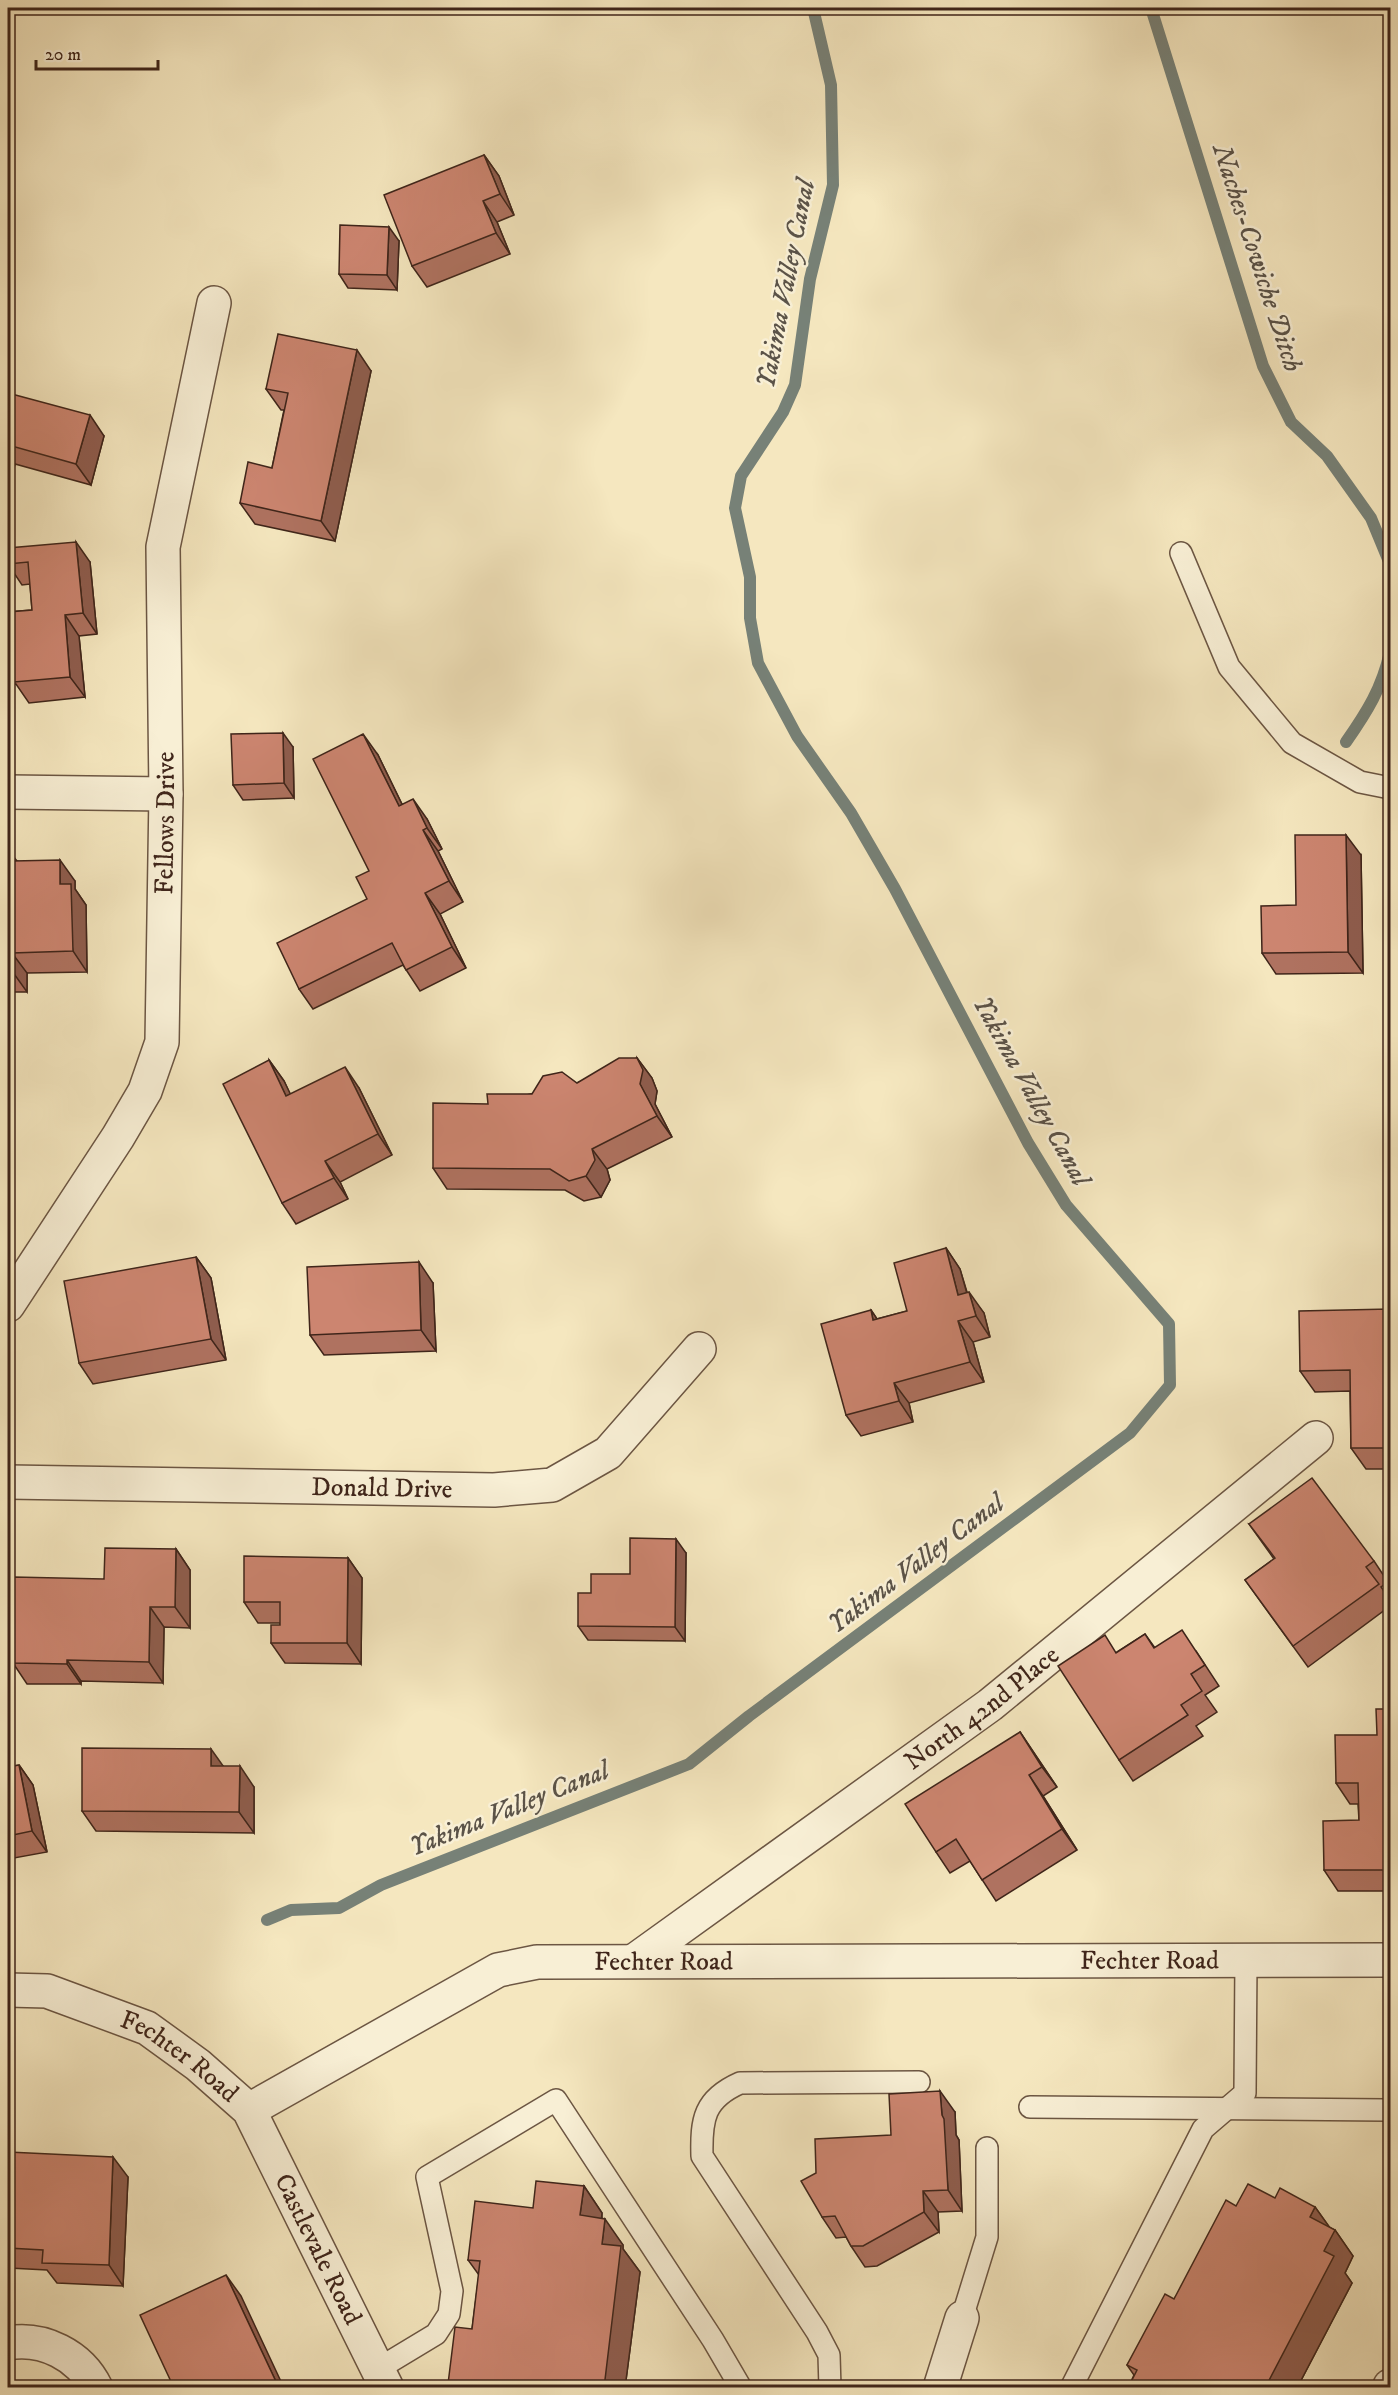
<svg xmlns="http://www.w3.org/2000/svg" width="1398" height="2395" font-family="'IM FELL DW Pica',serif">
  <rect width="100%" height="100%" fill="#f5e7bf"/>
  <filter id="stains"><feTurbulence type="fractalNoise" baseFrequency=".00333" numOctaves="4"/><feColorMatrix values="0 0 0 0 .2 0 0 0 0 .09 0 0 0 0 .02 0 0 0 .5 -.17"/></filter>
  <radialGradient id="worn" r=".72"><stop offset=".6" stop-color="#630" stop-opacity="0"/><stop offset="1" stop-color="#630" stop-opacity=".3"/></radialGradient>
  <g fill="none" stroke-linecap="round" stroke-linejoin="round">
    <g stroke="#778177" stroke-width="12">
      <polyline points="1151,8 1263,366 1291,422 1327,456 1371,518 1390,564"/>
      <path d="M1346,742C1367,712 1382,688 1390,652"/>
      <polyline points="267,1920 291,1910 339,1908 381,1885 689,1764 749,1716 1130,1433 1170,1385 1169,1324 1066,1205 1028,1143 895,889 851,813 797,736 758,663 750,618 750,577 735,508 741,476 783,412 795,385 810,279 833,185 831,85 813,8"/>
    </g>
    <defs>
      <g id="service">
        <polyline points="1181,553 1229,667 1292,743 1360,782 1390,788"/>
        <polyline points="1030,2107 1386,2110"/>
        <polyline points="962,2318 987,2237 987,2148"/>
        <polyline points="378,2369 436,2334 449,2314 452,2291 427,2177 556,2100 713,2340 741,2388"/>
        <path d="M830,2388L829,2355L817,2332L702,2156C701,2119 704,2099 740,2083L919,2082"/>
        <polyline points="1071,2388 1203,2129 1245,2093 1246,1960"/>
      </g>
      <g id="minor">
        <polyline points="8,792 166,794"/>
        <path id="s1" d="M8,1305L118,1137L145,1091L162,1042L166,794L163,547L214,303"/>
        <path id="s2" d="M8,1482L494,1490L552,1485L608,1453L699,1349"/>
        <path id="s3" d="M634,1961L990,1705L1316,1438"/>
        <path id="s4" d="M249,2110L498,1970L537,1962L1390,1960"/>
        <path d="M8,2343C43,2337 80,2355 96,2388"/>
        <polyline points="940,2388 962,2318"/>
        <polyline points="1390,2388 1390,2386"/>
      </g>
      <g id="tertiary">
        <path id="s5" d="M8,1990L47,1991L147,2028L198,2065L249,2110L387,2388"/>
      </g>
    </defs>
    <use href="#service" stroke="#6c5643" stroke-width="24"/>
    <use href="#minor" stroke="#6c5643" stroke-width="36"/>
    <use href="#tertiary" stroke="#6c5643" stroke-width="36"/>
    <use href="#service" stroke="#f8efd5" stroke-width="21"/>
    <use href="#minor" stroke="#f8efd5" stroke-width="33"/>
    <use href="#tertiary" stroke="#f8efd5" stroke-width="33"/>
  </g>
  <g fill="#af7260" stroke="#3f251a" stroke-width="1.5">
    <polygon points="484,155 499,176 514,215 497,222 510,254 427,287 412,266"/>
    <polygon points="399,241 397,290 348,288 339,274"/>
    <polygon points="371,371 335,541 255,524 240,503 272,468 284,410 281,410 266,389"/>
    <polygon points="8,393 104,436 91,485 15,464 8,490"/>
    <polygon points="8,548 90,562 97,634 79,636 85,697 29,703 16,684 8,685 8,612 32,610 30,584 22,585 8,564"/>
    <polygon points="293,747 294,798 243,800 233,785"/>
    <polygon points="378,755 402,804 427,819 442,849 438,851 463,902 440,914 466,968 420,991 403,965 313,1009 299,989 367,899"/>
    <polygon points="1361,855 1363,973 1276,974 1262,953"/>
    <polygon points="8,856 13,856 17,861 75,881 75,889 86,905 87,972 27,973 27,992 8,992"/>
    <polygon points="637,1058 652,1078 657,1091 655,1104 672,1137 607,1169 610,1180 601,1197 584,1201 565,1190 447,1189 433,1168 488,1104 577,1083"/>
    <polygon points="269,1060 284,1081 290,1094 359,1088 392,1155 340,1182 348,1199 296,1224 282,1203"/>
    <polygon points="946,1248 960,1269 967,1292 984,1313 990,1337 973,1342 984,1382 909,1403 913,1422 861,1436 846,1415 871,1310 877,1319 907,1311"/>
    <polygon points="196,1257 211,1278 226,1360 93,1384 79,1363"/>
    <polygon points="433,1283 436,1351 324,1355 310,1335"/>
    <polygon points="1390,1309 1390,1469 1366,1469 1351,1448 1350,1391 1315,1392 1300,1371"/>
    <polygon points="1249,1524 1374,1561 1388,1582 1381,1587 1390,1600 1390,1606 1308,1667 1245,1580 1274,1559"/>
    <polygon points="176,1549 190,1570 190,1628 164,1627 163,1683 81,1681 81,1684 27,1684 13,1663 104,1579"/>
    <polygon points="686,1553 685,1641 588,1640 578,1626 630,1574"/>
    <polygon points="348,1558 362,1578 361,1664 285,1663 271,1643 280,1625 280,1623 258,1623 244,1602"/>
    <polygon points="1145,1634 1155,1648 1196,1651 1219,1686 1205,1695 1217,1712 1196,1726 1203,1736 1133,1781 1119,1760 1117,1652"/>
    <polygon points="1390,1709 1390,1891 1338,1891 1324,1870 1359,1820 1358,1804 1350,1804 1336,1783 1377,1735"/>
    <polygon points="1020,1732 1057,1787 1043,1796 1077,1850 996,1901 970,1861 950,1873 936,1852"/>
    <polygon points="19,1765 33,1785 47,1852 8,1859 11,1876 8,1876 8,1767"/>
    <polygon points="223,1766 254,1787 254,1833 96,1831 82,1811"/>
    <polygon points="955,2112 956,2135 959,2140 962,2211 938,2212 939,2232 877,2266 865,2267 851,2246 846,2237 836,2238 822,2217 891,2135"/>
    <polygon points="8,2152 128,2177 123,2286 57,2283 47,2270 9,2268 8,2266"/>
    <polygon points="584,2186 602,2213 602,2218 623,2245 623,2249 640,2272 625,2388 451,2388 448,2384 472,2329 479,2275 468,2260 533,2208"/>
    <polygon points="1275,2198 1315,2207 1329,2227 1335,2230 1353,2256 1345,2273 1352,2283 1297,2388 1128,2388 1134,2375 1127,2365 1174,2299 1236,2206"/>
  </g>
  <g fill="#8f5d4e" stroke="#3f251a" stroke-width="1.5">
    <polygon points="484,155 499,176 514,215 500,194"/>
    <polygon points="483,201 497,222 510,254 496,233"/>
    <polygon points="389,227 399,241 397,290 387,275"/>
    <polygon points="357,350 371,371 335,541 321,521"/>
    <polygon points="90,415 104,436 91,485 76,464"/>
    <polygon points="8,454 15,464 8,490"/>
    <polygon points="76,542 90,562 97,634 83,613"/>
    <polygon points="65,615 79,636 85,697 70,677"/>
    <polygon points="283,733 293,747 294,798 284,783"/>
    <polygon points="363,734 378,755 413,827 399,806"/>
    <polygon points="413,799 427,819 442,849 427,828"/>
    <polygon points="423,830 438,851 463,902 449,881"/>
    <polygon points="1346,835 1361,855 1363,973 1348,952"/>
    <polygon points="60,860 75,881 75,889 86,905 87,972 73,951 60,884"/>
    <polygon points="425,893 440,914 466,968 452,947"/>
    <polygon points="12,953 27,973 27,992 12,971"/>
    <polygon points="637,1058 652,1078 657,1091 655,1104 672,1137 657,1116 640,1084"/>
    <polygon points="269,1060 284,1081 301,1116 286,1096"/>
    <polygon points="345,1067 359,1088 392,1155 378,1134"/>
    <polygon points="592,1149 607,1169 610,1180 601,1197 586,1176"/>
    <polygon points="325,1161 340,1182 348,1199 334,1178"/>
    <polygon points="946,1248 960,1269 973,1315 958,1295"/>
    <polygon points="196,1257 211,1278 226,1360 211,1339"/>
    <polygon points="419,1262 433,1283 436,1351 421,1330"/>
    <polygon points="969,1292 984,1313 990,1337 976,1316"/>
    <polygon points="871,1310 885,1331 873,1320"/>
    <polygon points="958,1321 973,1342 984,1382 970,1362"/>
    <polygon points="894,1383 909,1403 913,1422 899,1401"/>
    <polygon points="676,1539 686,1553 685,1641 675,1627"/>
    <polygon points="176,1549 190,1570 190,1628 175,1607"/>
    <polygon points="348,1558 362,1578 361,1664 347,1643"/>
    <polygon points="150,1607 164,1627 163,1683 149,1662"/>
    <polygon points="67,1660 81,1681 81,1684 67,1664"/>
    <polygon points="1020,1732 1034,1753 1057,1787 1042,1767"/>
    <polygon points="211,1749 226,1770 211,1766"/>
    <polygon points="19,1765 33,1785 47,1852 32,1831"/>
    <polygon points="240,1766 254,1787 254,1833 239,1812"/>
    <polygon points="1029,1775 1043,1796 1077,1850 1062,1829"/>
    <polygon points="8,1858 8,1859 11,1876 8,1870"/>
    <polygon points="940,2091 955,2112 956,2135 959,2140 962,2211 948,2190"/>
    <polygon points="113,2157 128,2177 123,2286 109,2265"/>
    <polygon points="584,2186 602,2213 599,2242 580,2215"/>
    <polygon points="923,2191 938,2212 939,2232 924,2212"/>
    <polygon points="1315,2207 1333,2232 1335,2230 1353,2256 1345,2273 1352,2283 1297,2388 1265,2388 1324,2251 1310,2217"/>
    <polygon points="605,2219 623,2245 623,2249 640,2272 625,2388 604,2388 602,2244"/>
    <polygon points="226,2275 241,2296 284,2388 279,2388"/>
  </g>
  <g fill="#cc8570" stroke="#3f251a" stroke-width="1.5">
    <polygon points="484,155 500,194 483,201 496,233 412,266 384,195"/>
    <polygon points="340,225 389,227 387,275 339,274"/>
    <polygon points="278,334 357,350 321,521 240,503 248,462 272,468 288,393 266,389"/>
    <polygon points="8,393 90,415 76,464 8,445"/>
    <polygon points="76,542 83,613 65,615 70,677 14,682 12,662 8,663 8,612 32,610 28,562 8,564 8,548"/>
    <polygon points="283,733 284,783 233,785 231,734"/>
    <polygon points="363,734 399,806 413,799 427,828 423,830 449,881 425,893 452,947 406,970 392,943 299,989 277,943 367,899 356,877 369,871 313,759"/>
    <polygon points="1295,835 1346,835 1348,952 1262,953 1261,906 1296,905"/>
    <polygon points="8,856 13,856 13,861 60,860 60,884 71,884 73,951 12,953 12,971 8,971"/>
    <polygon points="619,1058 637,1058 643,1070 640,1084 657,1116 592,1149 595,1160 586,1176 569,1181 550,1169 433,1168 433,1103 488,1104 487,1094 532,1094 543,1076 562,1072 577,1083"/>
    <polygon points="269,1060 286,1096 345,1067 378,1134 325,1161 334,1178 282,1203 223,1084"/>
    <polygon points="946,1248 958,1295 969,1292 976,1316 958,1321 970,1362 894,1383 899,1401 846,1415 821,1324 871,1310 873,1320 907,1311 894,1263"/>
    <polygon points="196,1257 211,1339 79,1363 64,1281"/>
    <polygon points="419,1262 421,1330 310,1335 307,1267"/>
    <polygon points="1390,1309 1390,1448 1351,1448 1350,1370 1300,1371 1299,1311"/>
    <polygon points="1312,1478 1374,1561 1366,1567 1379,1584 1293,1646 1245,1580 1275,1558 1249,1524"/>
    <polygon points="630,1538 676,1539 675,1627 578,1626 578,1593 591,1593 591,1574 630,1574"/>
    <polygon points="105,1548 176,1549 175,1607 150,1607 149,1662 67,1660 67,1664 13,1663 14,1577 104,1579"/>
    <polygon points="244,1556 348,1558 347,1643 271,1643 271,1625 280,1625 280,1602 244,1602"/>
    <polygon points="1182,1630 1205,1665 1191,1674 1202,1691 1181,1705 1188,1715 1119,1760 1058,1666 1105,1635 1116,1653 1145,1634 1154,1648"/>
    <polygon points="1376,1709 1390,1709 1390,1870 1324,1870 1323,1821 1359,1820 1358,1783 1336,1783 1335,1735 1377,1735"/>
    <polygon points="1020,1732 1042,1767 1029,1775 1062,1829 982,1880 956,1839 936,1852 905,1804"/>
    <polygon points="82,1748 211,1749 211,1766 240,1766 239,1812 82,1811"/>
    <polygon points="19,1765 32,1831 8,1836 8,1767"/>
    <polygon points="940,2091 942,2115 944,2119 948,2190 923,2191 924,2212 863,2246 851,2246 835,2216 822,2217 801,2181 816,2173 815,2139 891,2135 889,2094"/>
    <polygon points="8,2152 113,2157 109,2265 42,2263 43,2250 8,2248"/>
    <polygon points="536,2181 584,2186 580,2215 605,2219 602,2244 621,2246 604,2388 459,2388 459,2385 448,2384 455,2327 472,2329 480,2261 468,2260 475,2201 533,2208"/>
    <polygon points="1248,2184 1275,2198 1280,2188 1315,2207 1310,2217 1335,2230 1324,2251 1334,2256 1265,2388 1128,2388 1137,2370 1127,2365 1165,2294 1174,2299 1226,2200 1236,2206"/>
    <polygon points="226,2275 279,2388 174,2388 140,2315"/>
  </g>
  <g text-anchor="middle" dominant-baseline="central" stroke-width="5" stroke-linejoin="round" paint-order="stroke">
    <g font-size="26" fill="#3f251a" stroke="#f8efd5">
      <text stroke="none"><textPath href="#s1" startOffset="525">Fellows Drive</textPath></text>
      <text stroke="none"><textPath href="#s2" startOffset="374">Donald Drive</textPath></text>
      <text stroke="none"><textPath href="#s3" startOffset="430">North 42nd Place</textPath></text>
      <text stroke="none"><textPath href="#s4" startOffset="938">Fechter Road</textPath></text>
      <text stroke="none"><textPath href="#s4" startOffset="452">Fechter Road</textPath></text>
      <text stroke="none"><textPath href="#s5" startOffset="188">Fechter Road</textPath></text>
      <text stroke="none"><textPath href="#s5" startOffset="432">Castlevale Road</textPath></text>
    </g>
    <g font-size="27" font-style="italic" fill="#5b5348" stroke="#f8efd5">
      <text transform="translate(1257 258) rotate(72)">Naches-Cowiche Ditch</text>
      <text transform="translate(786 284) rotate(-79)">Yakima Valley Canal</text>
      <text transform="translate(1031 1091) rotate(61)">Yakima Valley Canal</text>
      <text transform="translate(916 1564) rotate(-37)">Yakima Valley Canal</text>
      <text transform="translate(509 1809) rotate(-22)">Yakima Valley Canal</text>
    </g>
  </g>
  <rect width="1398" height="2395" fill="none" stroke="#f5e7bf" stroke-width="30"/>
  <rect x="9" y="9" width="1380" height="2377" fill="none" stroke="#3f251a" stroke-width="3"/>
  <rect x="15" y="15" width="1368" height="2365" fill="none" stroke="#3f251a" stroke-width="1.5"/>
  <path d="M36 60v9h122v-9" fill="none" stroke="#3f251a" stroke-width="3"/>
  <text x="45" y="60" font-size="18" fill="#3f251a" stroke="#f8efd5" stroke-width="4.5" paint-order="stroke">20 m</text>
  <rect width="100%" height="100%" filter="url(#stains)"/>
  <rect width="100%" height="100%" fill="url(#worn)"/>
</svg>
